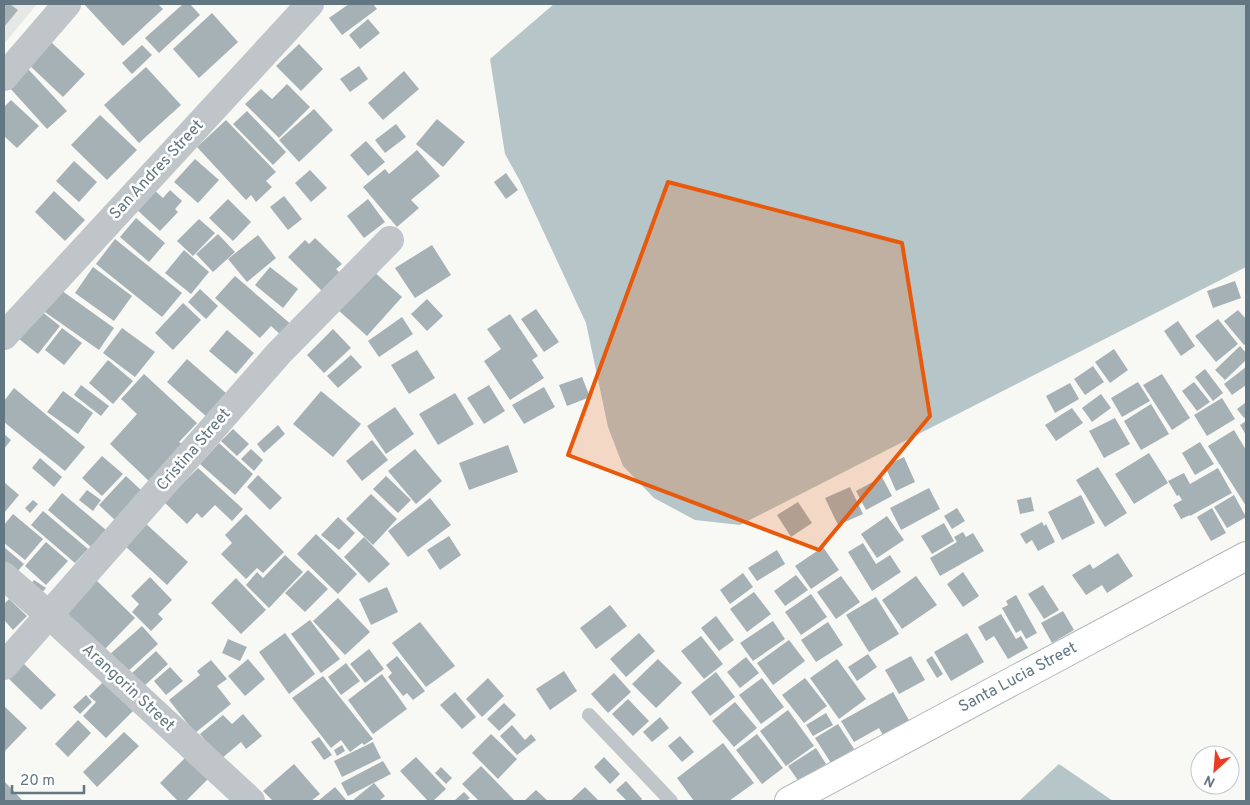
<svg xmlns="http://www.w3.org/2000/svg" width="1250" height="805" font-family="Overpass,sans-serif">
  <rect width="100%" height="100%" fill="#f8f8f5"/>
  <polygon fill="#e6e8e6" points="4,4 37,4 4,44"/>
  <g fill="#b6c6c8">
    <polygon points="554,4 1246,4 1246,267 740,525 695,520 654,498 623,466 608,427 586,323 520,181 505,154 490,59"/>
    <polygon points="1059,764 1113,801 1019,801"/>
  </g>
  <g fill="#a5b1b5">
    <polygon points="4,4 10,4 18,10 4,27"/>
    <polygon points="84,4 158,4 163,9 123,46"/>
    <polygon points="183,4 190,4 200,15 159,53 145,38"/>
    <polygon points="349,4 373,4 377,9 342,35 329,18"/>
    <polygon points="212,13 238,42 199,78 173,49"/>
    <polygon points="368,19 380,33 360,49 349,35"/>
    <polygon points="50,41 85,74 63,97 28,64"/>
    <polygon points="299,44 323,69 301,91 276,66"/>
    <polygon points="142,45 152,55 132,74 122,63"/>
    <polygon points="359,66 368,79 350,92 340,79"/>
    <polygon points="146,67 181,105 139,143 104,105"/>
    <polygon points="28,69 67,111 47,129 9,87"/>
    <polygon points="404,71 419,89 383,120 368,103"/>
    <polygon points="287,84 310,107 279,138 245,104 261,89 272,99"/>
    <polygon points="11,100 39,126 17,148 4,136 4,107"/>
    <polygon points="314,109 333,130 299,162 279,140"/>
    <polygon points="247,111 286,152 273,165 233,124"/>
    <polygon points="100,115 137,150 107,180 71,145"/>
    <polygon points="437,119 465,142 443,167 416,144"/>
    <polygon points="226,120 276,172 266,181 272,187 256,202 251,195 246,200 197,147"/>
    <polygon points="396,124 406,137 385,153 375,140"/>
    <polygon points="366,141 385,162 368,176 350,155"/>
    <polygon points="417,150 440,176 411,200 419,208 397,227 363,187 385,169 389,174"/>
    <polygon points="195,159 219,180 198,203 174,182"/>
    <polygon points="74,161 97,182 79,202 56,181"/>
    <polygon points="310,170 327,188 311,202 295,183"/>
    <polygon points="506,173 518,190 506,199 494,182"/>
    <polygon points="153,189 163,198 170,190 182,201 175,209 178,212 160,231 135,208"/>
    <polygon points="54,191 85,220 65,241 35,212"/>
    <polygon points="284,196 302,219 288,230 270,207"/>
    <polygon points="228,199 251,222 233,241 209,218"/>
    <polygon points="368,199 385,222 364,238 347,216"/>
    <polygon points="136,218 165,243 149,262 120,237"/>
    <polygon points="199,219 215,233 193,256 177,241"/>
    <polygon points="218,234 235,252 213,272 196,254"/>
    <polygon points="258,235 276,258 247,282 228,259"/>
    <polygon points="315,238 342,264 336,269 343,276 325,294 288,257 305,240 309,244"/>
    <polygon points="115,239 182,293 162,317 96,264"/>
    <polygon points="432,245 451,275 415,298 395,268"/>
    <polygon points="184,250 209,272 191,294 165,273"/>
    <polygon points="93,267 132,296 114,321 75,293"/>
    <polygon points="270,267 298,289 283,308 255,285"/>
    <polygon points="372,270 402,297 367,336 337,309"/>
    <polygon points="235,276 293,326 283,337 271,326 260,338 215,298"/>
    <polygon points="1235,281 1241,298 1213,308 1207,291"/>
    <polygon points="58,288 114,328 99,350 42,310"/>
    <polygon points="200,289 218,306 206,319 188,302"/>
    <polygon points="427,299 443,316 427,331 411,314"/>
    <polygon points="183,303 201,320 173,350 155,333"/>
    <polygon points="536,309 559,342 544,352 521,319"/>
    <polygon points="1238,310 1246,319 1246,344 1244,345 1224,321"/>
    <polygon points="41,311 60,326 38,354 19,339"/>
    <polygon points="510,314 538,356 532,360 544,378 510,400 484,361 501,349 487,329"/>
    <polygon points="402,317 413,334 379,357 368,341"/>
    <polygon points="1218,319 1238,344 1216,362 1195,336"/>
    <polygon points="1178,321 1195,346 1181,356 1164,331"/>
    <polygon points="62,328 82,343 64,365 45,350"/>
    <polygon points="122,328 155,352 135,377 103,353"/>
    <polygon points="333,329 351,348 324,373 307,355"/>
    <polygon points="227,330 254,353 236,374 209,351"/>
    <polygon points="1240,346 1246,353 1246,360 1225,380 1215,370"/>
    <polygon points="1114,349 1128,370 1110,383 1095,362"/>
    <polygon points="417,350 435,378 409,394 391,365"/>
    <polygon points="351,355 362,367 338,388 327,376"/>
    <polygon points="187,359 227,394 207,417 167,382"/>
    <polygon points="108,360 133,381 113,404 89,383"/>
    <polygon points="1093,366 1104,382 1085,395 1074,379"/>
    <polygon points="1246,367 1246,385 1232,395 1224,384"/>
    <polygon points="1205,369 1223,393 1213,401 1195,377"/>
    <polygon points="144,374 197,423 179,442 184,445 150,482 110,444 137,414 121,399"/>
    <polygon points="1162,374 1190,418 1172,430 1143,385"/>
    <polygon points="582,377 590,397 567,406 559,385"/>
    <polygon points="1138,382 1150,401 1122,417 1111,398"/>
    <polygon points="1194,382 1210,402 1197,411 1182,391"/>
    <polygon points="1070,383 1079,399 1055,413 1046,396"/>
    <polygon points="81,385 109,406 101,416 74,395"/>
    <polygon points="489,385 505,411 484,424 467,398"/>
    <polygon points="544,387 555,407 524,424 512,405"/>
    <polygon points="14,388 85,447 65,471 4,422 4,401"/>
    <polygon points="63,391 93,413 78,434 47,412"/>
    <polygon points="321,391 361,424 333,457 293,424"/>
    <polygon points="455,393 474,424 438,445 419,414"/>
    <polygon points="1101,394 1111,408 1092,422 1082,408"/>
    <polygon points="1222,398 1235,419 1207,436 1194,415"/>
    <polygon points="1245,403 1246,416 1244,418 1237,409"/>
    <polygon points="1151,404 1169,434 1141,450 1124,421"/>
    <polygon points="395,407 414,434 386,454 367,426"/>
    <polygon points="1072,408 1083,423 1056,441 1045,425"/>
    <polygon points="1115,418 1130,444 1104,458 1089,431"/>
    <polygon points="1246,421 1246,435 1240,425"/>
    <polygon points="278,425 285,434 264,453 257,444"/>
    <polygon points="233,429 249,444 237,456 221,441"/>
    <polygon points="1234,430 1246,450 1246,506 1208,446"/>
    <polygon points="4,434 11,440 4,449"/>
    <polygon points="372,440 388,460 362,481 346,461"/>
    <polygon points="1200,442 1214,464 1195,475 1182,453"/>
    <polygon points="219,443 253,474 235,495 200,464"/>
    <polygon points="508,445 518,472 469,490 459,463"/>
    <polygon points="251,449 263,460 254,471 241,459"/>
    <polygon points="415,449 442,481 416,504 388,471"/>
    <polygon points="1149,453 1168,483 1134,504 1115,474"/>
    <polygon points="102,456 123,474 102,496 82,478"/>
    <polygon points="904,457 915,482 896,491 885,466"/>
    <polygon points="40,458 62,477 54,487 32,468"/>
    <polygon points="1098,467 1127,513 1105,527 1076,480"/>
    <polygon points="198,468 243,509 232,521 215,505 202,518 197,513 187,524 164,502"/>
    <polygon points="1218,468 1232,493 1190,516 1190,515 1181,519 1173,505 1182,500 1179,495 1177,496 1168,481 1184,473 1190,484"/>
    <polygon points="258,475 282,498 270,510 247,487"/>
    <polygon points="126,476 142,491 115,520 99,505"/>
    <polygon points="386,476 411,500 398,513 373,489"/>
    <polygon points="882,477 892,496 866,510 856,491"/>
    <polygon points="4,482 19,495 4,513"/>
    <polygon points="850,487 863,514 838,525 825,498"/>
    <polygon points="929,488 940,509 901,530 890,508"/>
    <polygon points="87,490 101,500 93,511 79,500"/>
    <polygon points="62,493 106,530 91,547 48,510"/>
    <polygon points="371,494 397,519 373,545 346,519"/>
    <polygon points="1081,495 1095,523 1062,540 1048,512"/>
    <polygon points="1234,495 1246,517 1227,528 1214,507"/>
    <polygon points="1031,497 1034,511 1020,514 1017,500"/>
    <polygon points="430,498 451,525 408,557 388,531"/>
    <polygon points="33,500 38,504 30,513 25,508"/>
    <polygon points="798,502 812,523 791,537 777,515"/>
    <polygon points="957,508 965,521 952,529 944,516"/>
    <polygon points="1212,508 1226,533 1211,541 1197,517"/>
    <polygon points="43,511 88,549 75,563 31,525"/>
    <polygon points="13,514 43,539 25,560 4,543 4,525"/>
    <polygon points="246,514 284,552 263,573 257,568 246,579 221,554 232,543 225,535"/>
    <polygon points="887,516 904,540 877,558 861,534"/>
    <polygon points="338,517 355,533 339,550 321,535"/>
    <polygon points="1042,522 1044,526 1046,524 1055,542 1038,551 1032,540 1026,544 1020,534"/>
    <polygon points="145,523 188,562 167,585 124,545"/>
    <polygon points="944,523 954,541 932,554 921,536"/>
    <polygon points="963,532 966,537 973,533 984,551 940,576 930,558 957,542 954,537"/>
    <polygon points="316,534 357,574 338,594 297,554"/>
    <polygon points="449,536 461,555 440,570 427,550"/>
    <polygon points="364,537 390,564 369,583 344,557"/>
    <polygon points="46,542 68,561 46,585 25,566"/>
    <polygon points="863,543 876,564 890,555 901,572 872,591 848,552"/>
    <polygon points="4,547 24,564 16,573 4,562"/>
    <polygon points="823,547 839,570 811,589 795,566"/>
    <polygon points="777,550 785,564 757,581 748,568"/>
    <polygon points="1118,553 1133,576 1107,593 1102,585 1086,595 1072,575 1090,564 1093,569"/>
    <polygon points="285,555 303,572 269,608 246,585 257,572 263,578"/>
    <polygon points="308,570 328,589 305,612 285,593"/>
    <polygon points="963,572 979,596 963,607 947,584"/>
    <polygon points="743,573 753,587 730,604 720,590"/>
    <polygon points="796,575 808,590 785,606 774,591"/>
    <polygon points="841,576 860,602 836,619 817,592"/>
    <polygon points="916,576 937,605 902,629 882,600"/>
    <polygon points="150,577 172,600 158,614 163,619 151,631 132,612 139,604 131,596"/>
    <polygon points="236,578 266,610 241,634 211,603"/>
    <polygon points="34,580 46,588 40,595 29,586"/>
    <polygon points="96,580 135,618 102,652 62,613"/>
    <polygon points="1043,585 1059,610 1044,619 1028,594"/>
    <polygon points="387,587 398,612 371,625 359,599"/>
    <polygon points="754,592 771,614 747,632 730,609"/>
    <polygon points="811,594 827,617 801,635 785,612"/>
    <polygon points="1016,595 1037,633 1026,639 1021,630 1016,633 1002,608 1008,605 1006,601"/>
    <polygon points="876,597 899,634 869,652 846,615"/>
    <polygon points="338,598 370,632 345,655 313,621"/>
    <polygon points="9,599 27,616 13,630 5,621 4,622 4,604"/>
    <polygon points="610,605 627,626 596,649 580,628"/>
    <polygon points="1063,611 1074,630 1052,643 1041,623"/>
    <polygon points="1001,614 1016,639 1021,636 1028,648 1008,659 994,636 986,641 978,627"/>
    <polygon points="716,616 734,640 719,651 701,628"/>
    <polygon points="310,620 340,659 321,673 291,634"/>
    <polygon points="773,621 785,639 753,661 740,643"/>
    <polygon points="420,622 455,666 426,687 392,643"/>
    <polygon points="828,622 843,645 816,662 801,640"/>
    <polygon points="142,626 158,644 126,673 109,655"/>
    <polygon points="285,633 315,674 289,694 259,652"/>
    <polygon points="639,633 655,651 626,677 610,659"/>
    <polygon points="967,633 984,662 951,681 934,652"/>
    <polygon points="701,636 723,664 704,679 681,651"/>
    <polygon points="228,639 247,647 240,661 222,653"/>
    <polygon points="789,640 805,661 773,685 757,663"/>
    <polygon points="369,649 384,669 365,683 350,664"/>
    <polygon points="156,651 168,664 143,687 131,674"/>
    <polygon points="868,654 877,667 857,681 848,667"/>
    <polygon points="397,656 425,691 413,700 407,693 403,696 388,677 392,673 386,665"/>
    <polygon points="911,656 925,680 899,694 885,670"/>
    <polygon points="932,656 943,674 937,678 926,660"/>
    <polygon points="746,657 759,673 740,688 727,672"/>
    <polygon points="248,659 265,679 245,696 228,676"/>
    <polygon points="658,659 682,683 656,708 632,684"/>
    <polygon points="837,659 866,699 839,719 810,678"/>
    <polygon points="20,660 56,695 41,710 5,675"/>
    <polygon points="211,660 227,679 217,686 231,704 195,733 169,700 200,675 197,671"/>
    <polygon points="346,663 360,681 341,695 328,677"/>
    <polygon points="170,667 183,681 166,695 154,681"/>
    <polygon points="564,671 577,691 550,710 536,689"/>
    <polygon points="716,672 735,697 710,716 691,692"/>
    <polygon points="614,673 631,692 608,713 591,694"/>
    <polygon points="382,674 407,709 373,734 348,700"/>
    <polygon points="323,676 373,739 364,745 362,743 350,752 341,740 331,748 292,698"/>
    <polygon points="488,678 504,696 482,717 466,699"/>
    <polygon points="762,678 784,707 761,724 739,695"/>
    <polygon points="805,678 827,706 804,723 782,695"/>
    <polygon points="103,682 133,711 106,738 83,716 96,702 89,696"/>
    <polygon points="455,692 476,717 462,729 440,705"/>
    <polygon points="893,692 910,722 884,737 879,728 854,742 841,721"/>
    <polygon points="86,695 92,702 80,714 73,707"/>
    <polygon points="628,699 649,721 633,736 612,714"/>
    <polygon points="735,702 757,728 734,747 712,721"/>
    <polygon points="504,703 516,715 499,731 487,719"/>
    <polygon points="4,706 27,728 4,752"/>
    <polygon points="788,710 814,746 786,766 760,731"/>
    <polygon points="826,713 833,725 813,736 806,725"/>
    <polygon points="243,714 262,736 246,749 241,742 221,759 200,734 223,715 232,724"/>
    <polygon points="660,717 669,728 652,742 643,732"/>
    <polygon points="78,720 91,733 68,757 55,744"/>
    <polygon points="838,724 854,749 831,763 815,738"/>
    <polygon points="512,725 525,740 531,734 536,740 517,755 500,736"/>
    <polygon points="124,732 139,746 97,787 83,772"/>
    <polygon points="491,734 517,759 498,779 472,753"/>
    <polygon points="757,734 783,768 762,784 736,750"/>
    <polygon points="680,736 694,752 682,762 668,746"/>
    <polygon points="319,737 332,755 324,760 311,742"/>
    <polygon points="373,742 381,758 342,777 334,761"/>
    <polygon points="723,743 754,783 729,801 694,801 677,778"/>
    <polygon points="342,745 345,751 337,756 334,750"/>
    <polygon points="816,748 826,764 799,782 788,766"/>
    <polygon points="188,755 210,777 186,801 178,801 160,783"/>
    <polygon points="416,757 446,789 433,801 428,801 400,771"/>
    <polygon points="604,757 620,774 610,784 594,767"/>
    <polygon points="383,761 391,774 348,796 341,783"/>
    <polygon points="294,764 320,794 311,801 273,801 263,791"/>
    <polygon points="481,766 515,801 479,801 462,784"/>
    <polygon points="441,767 452,778 446,784 435,773"/>
    <polygon points="4,781 23,801 4,801"/>
    <polygon points="626,781 642,799 640,801 627,801 616,790"/>
    <polygon points="374,783 385,796 379,801 352,801"/>
    <polygon points="335,787 347,801 318,801"/>
    <polygon points="585,787 599,801 570,801"/>
    <polygon points="536,790 548,801 524,801"/>
    <polygon points="464,792 470,798 466,801 454,801"/>
  </g>
  <g fill="none" stroke-linecap="round" stroke-linejoin="round">
    <defs>
      <polyline id="secondary" points="789,801 1246,556"/>
    </defs>
    <use href="#secondary" stroke="#b1b9bd" stroke-width="30"/>
    <polyline stroke="#bfc5c8" stroke-width="14" points="589,715 671,801"/>
    <g stroke="#bfc5c8" stroke-width="28">
      <polyline points="4,77 67,4"/>
      <polyline points="4,336 310,4"/>
      <polyline points="4,576 49,615 251,801"/>
      <polyline points="4,666 279,353 390,240"/>
    </g>
    <use href="#secondary" stroke="#fff" stroke-width="28"/>
  </g>
  <path fill="#e8590c" fill-opacity="0.2" stroke="#e8590c" stroke-width="4" stroke-linejoin="round" d="M668,182L902,243L930,416L819,550L568,455Z"/>
  <g text-anchor="middle" dominant-baseline="central" stroke-width="5" stroke-linejoin="round" paint-order="stroke">
    <g font-size="16" fill="#627781" stroke="#fff">
      <text transform="translate(157 170) rotate(-47)">San Andres Street</text>
      <text transform="translate(194 450) rotate(-49)">Cristina Street</text>
      <text transform="translate(1018 678) rotate(-28)">Santa Lucia Street</text>
      <text transform="translate(128 688) rotate(43)">Arangorin Street</text>
    </g>
  </g>
  <rect width="1250" height="805" fill="none" stroke="#627781" stroke-width="10"/>
  <g transform="translate(1215 770) rotate(206)"><circle r="24" fill="#ffffff" stroke="#c0c9cd"/>
  <path d="M0-4L9 19L0 12L-9 19Z" fill="#e83c25"/>
  <text y="-8" font-size="14" font-weight="bold" text-anchor="middle" fill="#627781">N</text>
  </g>
  <path d="M12 785v8h72v-8" fill="none" stroke="#627781" stroke-width="2.5"/>
  <text x="20" y="785" font-size="15" fill="#627781" stroke="#ffffff" stroke-width="4" paint-order="stroke">20 m</text>
</svg>
